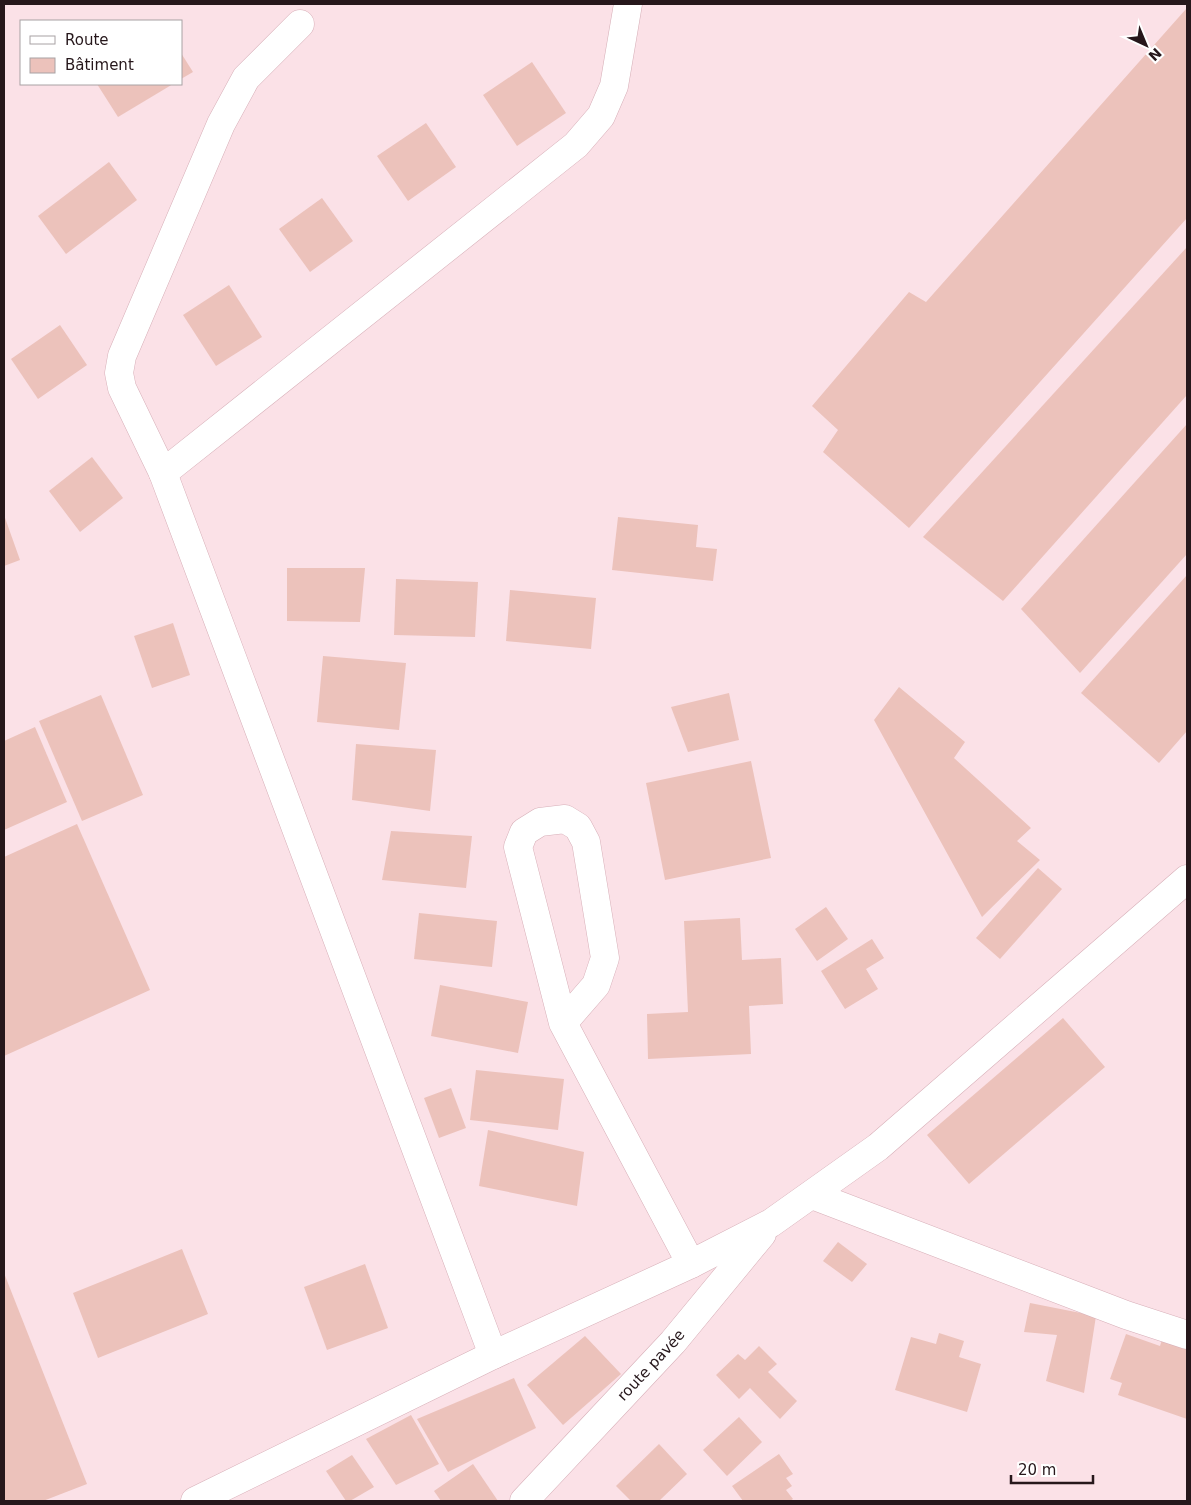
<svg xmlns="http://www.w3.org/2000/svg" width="1191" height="1505" font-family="'DejaVu Sans',sans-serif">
  <rect width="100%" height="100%" fill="#fbe1e7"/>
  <g fill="#ecc2bb">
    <polygon points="1186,9 1187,218 909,528 823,452 838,430 812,406 909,292 926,302"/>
    <polygon points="181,53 193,72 181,79"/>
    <polygon points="532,62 566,113 517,146 483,95"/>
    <polygon points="97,84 173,84 118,117"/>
    <polygon points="426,123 456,167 408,201 377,156"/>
    <polygon points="109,162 137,200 66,254 38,216"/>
    <polygon points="322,198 353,241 310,272 279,229"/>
    <polygon points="1187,247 1187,395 1003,601 923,537"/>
    <polygon points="229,285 262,337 216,366 183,315"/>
    <polygon points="60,325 87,365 38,399 11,359"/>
    <polygon points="1187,424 1187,554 1080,673 1021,609"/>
    <polygon points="92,457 123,498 80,532 49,491"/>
    <polygon points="4,515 20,560 4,566"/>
    <polygon points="618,517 698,525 696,547 717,549 713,581 612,570"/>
    <polygon points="287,568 365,568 360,622 287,621"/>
    <polygon points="1187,575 1187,731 1159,763 1081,693"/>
    <polygon points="396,579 478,582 475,637 394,635"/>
    <polygon points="510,590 596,598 591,649 506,641"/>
    <polygon points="173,623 190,675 152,688 134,636"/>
    <polygon points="323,656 406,663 399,730 317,722"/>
    <polygon points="899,687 965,742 954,758 1031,828 1017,841 1040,860 982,917 874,720"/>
    <polygon points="729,693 739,740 688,752 671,707"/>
    <polygon points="101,695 143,795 82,821 39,721"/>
    <polygon points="35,727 67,802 4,830 4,741"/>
    <polygon points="356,744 436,750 430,811 352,800"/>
    <polygon points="751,761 771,858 665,880 646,783"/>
    <polygon points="77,824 150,990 4,1056 4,857"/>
    <polygon points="391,831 472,836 466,888 382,880"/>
    <polygon points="1038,868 1062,889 1000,959 976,938"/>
    <polygon points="826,907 848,939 817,961 795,929"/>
    <polygon points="419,913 497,921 492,967 414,959"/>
    <polygon points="740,918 742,960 781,958 783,1004 749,1006 751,1054 648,1059 647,1014 688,1012 684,921"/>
    <polygon points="872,939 884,958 866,969 878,989 845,1009 821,971"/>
    <polygon points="440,985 528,1002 518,1053 431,1036"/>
    <polygon points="1063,1018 1105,1067 969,1184 927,1135"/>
    <polygon points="476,1070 564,1079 558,1130 470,1120"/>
    <polygon points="451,1088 466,1128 439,1138 424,1098"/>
    <polygon points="488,1130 584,1152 577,1206 479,1186"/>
    <polygon points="838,1242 867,1264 852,1282 823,1261"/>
    <polygon points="182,1249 208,1314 98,1358 73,1293"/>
    <polygon points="365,1264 388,1328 327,1350 304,1287"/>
    <polygon points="4,1273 87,1484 43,1501 4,1501"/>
    <polygon points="1030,1303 1096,1316 1084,1393 1046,1381 1057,1335 1024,1332"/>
    <polygon points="939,1333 964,1341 959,1357 981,1364 967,1412 895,1390 911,1337 936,1344"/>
    <polygon points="1164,1333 1187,1341 1187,1419 1118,1395 1122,1383 1110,1379 1126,1334 1160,1346"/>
    <polygon points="585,1336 621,1374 563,1425 527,1385"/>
    <polygon points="759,1346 777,1364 768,1372 797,1401 780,1419 750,1388 739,1399 716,1375 738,1354 745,1360"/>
    <polygon points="514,1378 536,1428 448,1472 417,1419"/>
    <polygon points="411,1415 439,1464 396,1485 366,1439"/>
    <polygon points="739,1417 762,1442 727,1476 703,1450"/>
    <polygon points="659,1444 687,1474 659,1501 631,1501 616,1486"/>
    <polygon points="779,1454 793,1474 786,1478 792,1486 786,1490 793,1499 790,1501 743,1501 732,1486"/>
    <polygon points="352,1455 374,1487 350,1501 346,1501 326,1471"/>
    <polygon points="473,1464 498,1501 441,1501 434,1491"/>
  </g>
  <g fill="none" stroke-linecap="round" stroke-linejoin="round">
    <defs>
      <g id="minor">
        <polyline points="300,24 246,78 221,124 122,356 119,373 122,388 163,473 493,1355"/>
        <polyline points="163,473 576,145 601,116 614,86 628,4"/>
        <polyline points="563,1023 596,985 605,958 586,842 578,827 565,819 540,822 524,832 518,847 563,1023 691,1264"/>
        <polyline points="812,1195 1126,1315 1187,1335"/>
        <polyline points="195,1501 493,1355 691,1264 771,1223 878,1147 1187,879"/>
        <path id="s1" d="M524,1501L673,1342L762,1234"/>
      </g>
    </defs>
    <use href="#minor" stroke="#d7afb8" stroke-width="29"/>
    <use href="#minor" stroke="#fff" stroke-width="28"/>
  </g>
  <g text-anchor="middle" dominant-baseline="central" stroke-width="5" stroke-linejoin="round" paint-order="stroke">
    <g font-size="15" fill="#26171b" stroke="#fff">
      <text stroke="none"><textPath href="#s1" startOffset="186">route pavée</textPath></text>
    </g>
  </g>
  <rect width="1191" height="1505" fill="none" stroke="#26171b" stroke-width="10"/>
  <rect x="20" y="20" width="162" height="65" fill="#ffffff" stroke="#a8a2a4"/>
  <rect x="30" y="36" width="25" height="8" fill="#ffffff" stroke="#a8a2a4"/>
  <text x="65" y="45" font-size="15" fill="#26171b">Route</text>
  <rect x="30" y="58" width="25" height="15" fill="#ecc2bb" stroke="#a8a2a4"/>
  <text x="65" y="70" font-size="15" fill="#26171b">Bâtiment</text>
  <g transform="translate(1146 45) rotate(136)" stroke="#ffffff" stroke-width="4" paint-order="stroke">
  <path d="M0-4L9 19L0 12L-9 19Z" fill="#26171b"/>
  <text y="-8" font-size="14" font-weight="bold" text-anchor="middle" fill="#26171b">N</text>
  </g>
  <path d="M1011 1475v8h82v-8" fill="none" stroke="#26171b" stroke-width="2.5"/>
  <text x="1018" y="1475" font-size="15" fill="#26171b" stroke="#ffffff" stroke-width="4" paint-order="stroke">20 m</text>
</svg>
